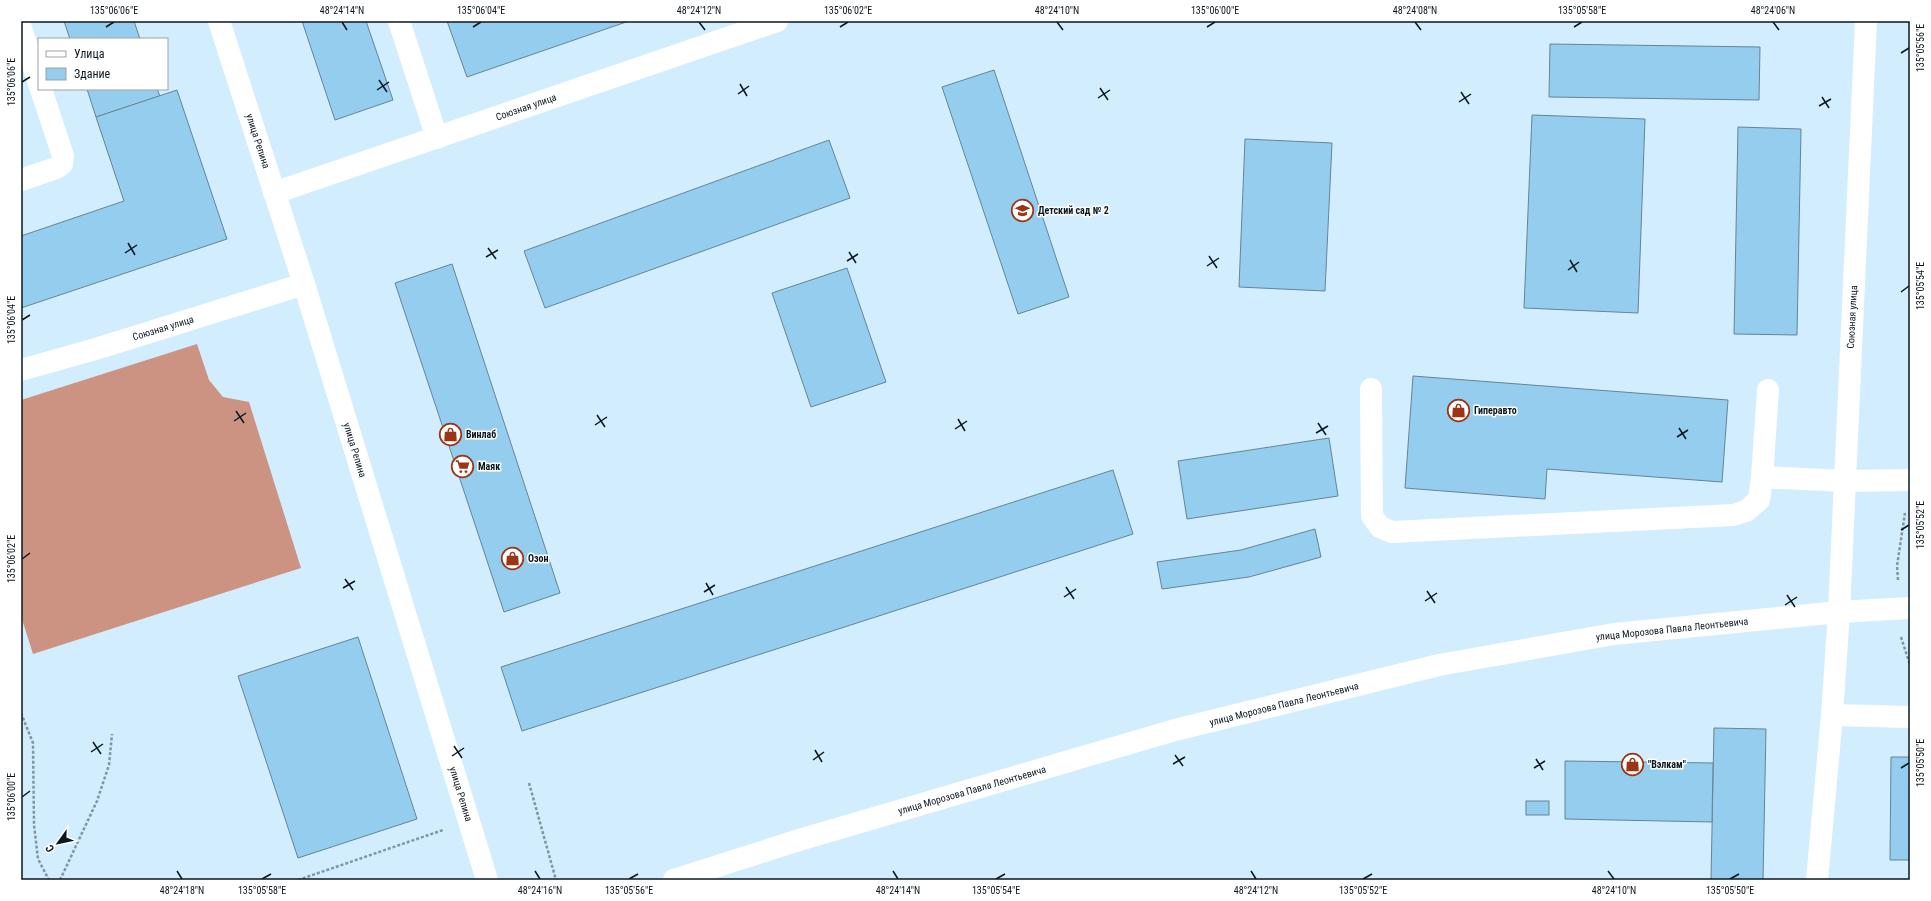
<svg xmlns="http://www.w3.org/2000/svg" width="1931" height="901" font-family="'Roboto Condensed',sans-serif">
  <rect width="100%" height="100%" fill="#d2edfe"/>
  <polygon fill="#cd9382" points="197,344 209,380 223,397 249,402 301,568 33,654 21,616 21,400"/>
  <g fill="#94cdee" stroke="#658497">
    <polygon points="64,21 134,21 140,39 70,39"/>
    <polygon points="302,21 366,21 393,100 335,120"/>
    <polygon points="447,21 629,21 467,77"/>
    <polygon points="1550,44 1760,47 1759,100 1549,97"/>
    <polygon points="994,70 1069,297 1018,314 942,87"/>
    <polygon points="87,89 157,89 160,96 96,117"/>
    <polygon points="177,90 227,239 21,308 21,236 124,201 96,117"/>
    <polygon points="1532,115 1645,119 1638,313 1524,308"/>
    <polygon points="1738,127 1801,129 1797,335 1734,334"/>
    <polygon points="1245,139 1332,143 1325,291 1239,287"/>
    <polygon points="829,140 850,198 545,308 524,251"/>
    <polygon points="452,264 560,593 504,612 395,283"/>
    <polygon points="847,268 886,382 811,407 772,293"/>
    <polygon points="1413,376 1728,400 1722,482 1547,469 1545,499 1405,488"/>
    <polygon points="1329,438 1338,496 1187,519 1178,461"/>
    <polygon points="1113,470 1133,534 522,731 501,667"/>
    <polygon points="1315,529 1321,557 1249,577 1162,589 1157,562 1241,550"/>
    <polygon points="358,637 417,819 298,858 238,676"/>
    <polygon points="1714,728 1766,729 1763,880 1711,880"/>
    <polygon points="1891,757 1910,757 1910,860 1890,860"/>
    <polygon points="1565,761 1713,763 1712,822 1565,819"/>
    <rect x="1526" y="801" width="23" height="14"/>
  </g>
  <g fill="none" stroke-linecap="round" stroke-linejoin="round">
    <g stroke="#8095a2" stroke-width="2.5" stroke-dasharray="3 2" stroke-linecap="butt">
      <polyline points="1898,580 1897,566 1905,513"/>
      <polyline points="1901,637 1910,665"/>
      <polyline points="21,713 33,743 34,825 38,859 49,880"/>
      <polyline points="529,783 556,880"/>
      <polyline points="60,880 97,801 109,765 112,734"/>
      <polyline points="298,880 443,830"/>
    </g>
    <g stroke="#fff" stroke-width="22">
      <polyline points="219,21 304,284 487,880"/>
      <polyline points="399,21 437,138"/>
      <polyline points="1866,21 1839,612 1832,715 1910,717"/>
      <polyline points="21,28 39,84"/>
      <polyline points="21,180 56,168 62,164 63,156 41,89"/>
      <polyline points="274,193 777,21"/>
      <polyline points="21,370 99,348 304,284"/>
      <polyline points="1371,389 1372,516 1380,527 1392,532 1733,515 1746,511 1759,500 1762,477"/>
      <polyline points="1768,390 1762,477 1845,481 1910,480"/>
      <polyline points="1817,880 1832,715"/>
    </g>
    <polyline stroke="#fff" stroke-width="22" points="674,880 799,840 1175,730 1439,665 1614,634 1839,612 1910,608"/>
  </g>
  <path fill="none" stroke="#0b171e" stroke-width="1.5" d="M342,22L347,30M699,22L705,30M1057,22L1063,30M1415,22L1421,30M1773,22L1779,30M106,27L114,22M473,27L481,22M840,27L848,22M1207,27L1215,22M1574,27L1582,22M1901,53L1909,48M379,80L387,92M22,82L30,77M740,84L747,96M1100,88L1108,100M377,90L389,82M1461,92L1469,104M738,94L749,86M1822,97L1829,108M1098,98L1110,90M1459,102L1471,94M1819,106L1831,99M128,243L135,255M488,248L496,259M849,252L856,263M125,253L137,245M1209,256L1217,268M486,257L498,250M1570,260L1577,272M847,261L858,254M1207,266L1219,258M1568,270L1579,262M1901,292L1909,286M22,320L30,315M236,411L244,423M597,415L605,427M958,419L965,431M234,421L246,413M1318,423L1326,435M595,425L607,417M1679,428L1686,439M955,429L967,421M1316,433L1328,426M1677,437L1688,430M1901,530L1909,525M22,559L30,553M345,579L353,590M706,583L713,595M1066,587L1074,599M343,588L355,581M1427,591L1435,603M704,592L715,585M1787,595L1795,607M1064,597L1076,589M1425,601L1437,593M1785,605L1797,597M93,742L101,754M454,746L462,758M815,750L822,762M91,752L103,744M1175,755L1183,766M452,756L464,748M1536,759L1543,770M813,760L824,752M1173,764L1185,757M1534,768L1545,761M1901,768L1909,763M22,797L30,791M177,871L182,879M535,871L540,879M893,871L898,879M1251,871L1256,879M1608,871L1614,879M262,879L271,874M629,879L638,874M996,879L1005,874M1363,879L1372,874M1730,879L1739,874"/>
  <defs>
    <symbol id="school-ring" viewBox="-11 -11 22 22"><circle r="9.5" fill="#fff" stroke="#9c3514" stroke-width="1.5"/><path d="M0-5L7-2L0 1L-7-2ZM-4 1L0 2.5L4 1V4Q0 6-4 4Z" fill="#9c3514"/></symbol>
    <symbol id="shop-ring" viewBox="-11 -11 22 22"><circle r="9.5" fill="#fff" stroke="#9c3514" stroke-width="1.5"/><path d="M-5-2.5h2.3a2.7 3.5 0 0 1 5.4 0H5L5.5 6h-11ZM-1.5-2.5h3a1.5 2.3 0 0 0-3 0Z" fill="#9c3514"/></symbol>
    <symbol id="supermarket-ring" viewBox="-11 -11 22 22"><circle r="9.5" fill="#fff" stroke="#9c3514" stroke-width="1.5"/><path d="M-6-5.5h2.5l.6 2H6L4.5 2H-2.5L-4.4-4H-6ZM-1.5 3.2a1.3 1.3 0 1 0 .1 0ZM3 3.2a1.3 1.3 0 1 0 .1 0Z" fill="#9c3514"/></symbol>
  </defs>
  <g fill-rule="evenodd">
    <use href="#school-ring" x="1010" y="198" width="25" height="25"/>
    <use href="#shop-ring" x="1446" y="398" width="25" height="25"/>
    <use href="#shop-ring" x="438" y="422" width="25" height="25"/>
    <use href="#supermarket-ring" x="450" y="454" width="25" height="25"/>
    <use href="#shop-ring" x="500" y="546" width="25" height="25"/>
    <use href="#shop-ring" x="1620" y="752" width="25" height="25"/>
  </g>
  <g text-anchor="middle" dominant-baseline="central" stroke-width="3" stroke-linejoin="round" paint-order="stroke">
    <g font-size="10" fill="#0b171e" stroke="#fff">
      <text transform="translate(526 107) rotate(-19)">Союзная улица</text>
      <text transform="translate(258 141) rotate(72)">улица Репина</text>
      <text transform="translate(1852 317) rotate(-87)">Союзная улица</text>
      <text transform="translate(163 328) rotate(-17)">Союзная улица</text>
      <text transform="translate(355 450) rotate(73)">улица Репина</text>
      <text transform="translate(1672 629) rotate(-6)">улица Морозова Павла Леонтьевича</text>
      <text transform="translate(1284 704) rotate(-14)">улица Морозова Павла Леонтьевича</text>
      <text transform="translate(972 790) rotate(-16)">улица Морозова Павла Леонтьевича</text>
      <text transform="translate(461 794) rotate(73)">улица Репина</text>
    </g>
    <g font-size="10" font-weight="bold" fill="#0b171e" stroke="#fff" text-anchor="start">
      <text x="1038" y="210">Детский сад № 2</text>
      <text x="1474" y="410">Гиперавто</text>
      <text x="466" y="434">Винлаб</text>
      <text x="478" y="466">Маяк</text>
      <text x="528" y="558">Озон</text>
      <text x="1648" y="764">"Вэлкам"</text>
    </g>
  </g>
  <rect width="1931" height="901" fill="none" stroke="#ffffff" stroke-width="44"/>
  <rect x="38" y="38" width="130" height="52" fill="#ffffff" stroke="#9da2a5"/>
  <rect x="46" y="51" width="20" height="6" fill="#ffffff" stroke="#9da2a5"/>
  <text x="74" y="58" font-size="12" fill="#0b171e">Улица</text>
  <rect x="46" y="68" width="20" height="12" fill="#94cdee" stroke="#9da2a5"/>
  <text x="74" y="78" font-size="12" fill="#0b171e">Здание</text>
  <g transform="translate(58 843) rotate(237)" stroke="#ffffff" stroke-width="3" paint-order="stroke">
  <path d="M0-3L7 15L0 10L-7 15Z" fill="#0b171e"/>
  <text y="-6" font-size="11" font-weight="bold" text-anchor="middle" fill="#0b171e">С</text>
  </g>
  <rect x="22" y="22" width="1887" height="857" fill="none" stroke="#0b171e" stroke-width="1.5"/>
  <g font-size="10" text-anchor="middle" fill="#0b171e">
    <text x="114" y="14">135°06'06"E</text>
    <text x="342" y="14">48°24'14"N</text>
    <text x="481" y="14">135°06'04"E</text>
    <text x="699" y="14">48°24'12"N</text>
    <text x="848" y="14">135°06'02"E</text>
    <text x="1057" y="14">48°24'10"N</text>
    <text x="1215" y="14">135°06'00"E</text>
    <text x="1415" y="14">48°24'08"N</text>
    <text x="1582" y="14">135°05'58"E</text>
    <text x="1773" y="14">48°24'06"N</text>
    <text transform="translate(1920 48) rotate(-90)" y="4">135°05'56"E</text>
    <text transform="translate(11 82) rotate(-90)" y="4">135°06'06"E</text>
    <text transform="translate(1920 286) rotate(-90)" y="4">135°05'54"E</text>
    <text transform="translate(11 320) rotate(-90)" y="4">135°06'04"E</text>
    <text transform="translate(1920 525) rotate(-90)" y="4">135°05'52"E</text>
    <text transform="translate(11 559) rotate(-90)" y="4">135°06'02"E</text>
    <text transform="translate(1920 763) rotate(-90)" y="4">135°05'50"E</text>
    <text transform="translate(11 797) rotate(-90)" y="4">135°06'00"E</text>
    <text x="182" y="894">48°24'18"N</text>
    <text x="262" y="894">135°05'58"E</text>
    <text x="540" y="894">48°24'16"N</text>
    <text x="629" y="894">135°05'56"E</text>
    <text x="898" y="894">48°24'14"N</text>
    <text x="996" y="894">135°05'54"E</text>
    <text x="1256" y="894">48°24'12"N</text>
    <text x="1363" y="894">135°05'52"E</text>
    <text x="1614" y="894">48°24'10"N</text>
    <text x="1730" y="894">135°05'50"E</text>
  </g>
</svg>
